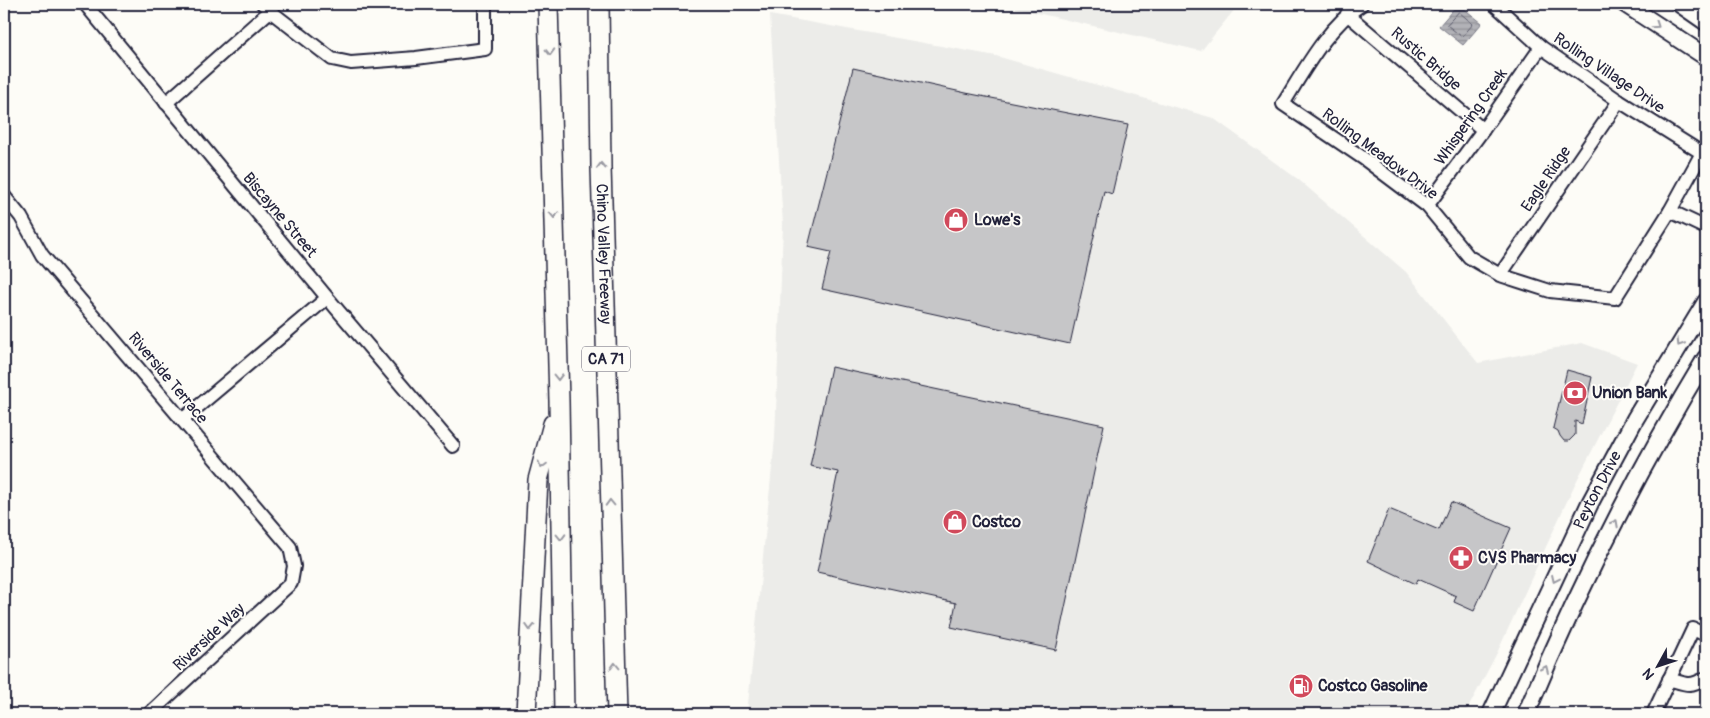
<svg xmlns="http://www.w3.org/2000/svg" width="1710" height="718" font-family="Pangolin,sans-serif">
  <defs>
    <pattern id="water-rules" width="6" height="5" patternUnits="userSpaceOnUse" patternTransform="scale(1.25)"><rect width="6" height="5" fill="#b2b2b7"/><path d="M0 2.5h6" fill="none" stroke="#909096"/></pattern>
  </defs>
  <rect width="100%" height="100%" fill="#fdfcf7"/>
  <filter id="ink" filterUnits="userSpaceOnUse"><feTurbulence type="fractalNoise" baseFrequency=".02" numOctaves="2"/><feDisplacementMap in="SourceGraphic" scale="10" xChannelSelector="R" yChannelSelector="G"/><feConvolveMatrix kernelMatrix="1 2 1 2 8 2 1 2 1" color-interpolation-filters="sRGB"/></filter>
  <g filter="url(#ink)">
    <g fill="#ecece9">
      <polygon points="998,4 1239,4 1201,51"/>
      <polygon points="770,15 996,56 1213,118 1299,180 1406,272 1478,363 1582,343 1637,363 1574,486 1497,653 1465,714 747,714 775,438 783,225"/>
    </g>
    <polygon fill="url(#water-rules)" stroke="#787885" points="1458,4 1482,23 1463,45 1439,26"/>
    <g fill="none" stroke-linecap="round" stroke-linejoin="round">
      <polygon stroke="#5c5c6d" stroke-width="1" points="1459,12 1473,24 1462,37 1447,25"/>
    </g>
    <g fill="#c6c6c8" stroke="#22223b">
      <polygon points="853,68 966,93 1128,125 1112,194 1104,191 1070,344 822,289 831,252 808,247"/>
      <polygon points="831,367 1104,425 1056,650 951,627 956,603 817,572 838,472 810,466"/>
      <polygon points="1567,370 1592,377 1582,424 1575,421 1575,435 1569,441 1564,441 1560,436 1558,431 1553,428"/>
      <polygon points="1451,502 1511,528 1474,611 1454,602 1456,596 1418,579 1416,584 1368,561 1389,509 1439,530"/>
    </g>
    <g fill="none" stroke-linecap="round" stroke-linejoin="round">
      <defs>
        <g id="minor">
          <polyline points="85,4 325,295 453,446"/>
          <polyline points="263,4 270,11 332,59 351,63 416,58 485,49 485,4"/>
          <path d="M1362,4C1327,27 1305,69 1283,104L1363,158L1427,206L1469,257L1500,275L1550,291L1615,298L1670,211L1702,153L1619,101L1541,47L1494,4"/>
          <polyline points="1347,14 1483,130"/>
          <polyline points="166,103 270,11"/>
          <polyline points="4,196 21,217 42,255 290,547 294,566 291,583 149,714"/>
          <polyline points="1427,206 1483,130 1541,47"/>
          <polyline points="1670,211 1706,228"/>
          <polyline points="1500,275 1619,101"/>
          <polyline points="182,420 327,298"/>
          <path d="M1669,679C1688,685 1689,687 1706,678"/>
          <polyline points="1653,714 1693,629 1706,635"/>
        </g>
        <g id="major">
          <polyline points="1625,4 1706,57"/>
          <polyline points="1680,4 1706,22"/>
          <path id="s1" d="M1491,714L1590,503L1635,419L1706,302"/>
          <path d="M1526,714C1577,591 1637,472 1706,358"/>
        </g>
        <g id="highway">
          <polyline points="548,4 559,401 564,714"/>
          <path id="s2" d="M599,4L601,167L617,714"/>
          <polyline points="526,714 538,480 553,424"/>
        </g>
      </defs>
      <use href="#minor" stroke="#22223b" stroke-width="16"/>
      <use href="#major" stroke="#22223b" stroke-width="20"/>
      <use href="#highway" stroke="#22223b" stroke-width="22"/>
      <use href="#minor" stroke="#fdfcf7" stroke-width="12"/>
      <use href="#major" stroke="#fdfcf7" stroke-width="16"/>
      <use href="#highway" stroke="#fdfcf7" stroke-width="19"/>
    </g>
    <defs><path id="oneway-chevron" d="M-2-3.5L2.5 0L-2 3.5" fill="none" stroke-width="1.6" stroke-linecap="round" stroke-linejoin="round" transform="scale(1.25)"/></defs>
    <g stroke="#9a9aa2">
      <use href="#oneway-chevron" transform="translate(1656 25) rotate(34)"/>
      <use href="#oneway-chevron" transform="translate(550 52) rotate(88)"/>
      <use href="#oneway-chevron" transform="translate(601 166) rotate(-91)"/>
      <use href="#oneway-chevron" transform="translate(554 215) rotate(88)"/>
      <use href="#oneway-chevron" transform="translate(1680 343) rotate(122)"/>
      <use href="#oneway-chevron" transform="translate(558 377) rotate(89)"/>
      <use href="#oneway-chevron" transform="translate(542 465) rotate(105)"/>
      <use href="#oneway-chevron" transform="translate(610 503) rotate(-92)"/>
      <use href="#oneway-chevron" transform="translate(1615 523) rotate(-62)"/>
      <use href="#oneway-chevron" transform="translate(561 537) rotate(89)"/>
      <use href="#oneway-chevron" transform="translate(1555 579) rotate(115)"/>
      <use href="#oneway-chevron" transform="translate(530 627) rotate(93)"/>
      <use href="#oneway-chevron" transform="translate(615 666) rotate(-92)"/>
      <use href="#oneway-chevron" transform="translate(1545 669) rotate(-66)"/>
    </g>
  </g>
  <defs>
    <symbol id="shop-disc" viewBox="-11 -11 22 22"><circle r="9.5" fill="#d1495b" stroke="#fdfcf7"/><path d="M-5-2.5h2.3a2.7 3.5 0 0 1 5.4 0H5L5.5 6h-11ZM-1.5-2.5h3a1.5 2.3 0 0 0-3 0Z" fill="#fff"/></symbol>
    <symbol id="bank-disc" viewBox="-11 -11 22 22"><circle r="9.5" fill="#d1495b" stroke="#fdfcf7"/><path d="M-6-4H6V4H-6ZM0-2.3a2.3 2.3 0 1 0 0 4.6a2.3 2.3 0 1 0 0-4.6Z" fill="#fff"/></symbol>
    <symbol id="pharmacy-disc" viewBox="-11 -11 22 22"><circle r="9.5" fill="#d1495b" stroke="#fdfcf7"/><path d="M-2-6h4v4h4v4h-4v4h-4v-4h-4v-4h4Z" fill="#fff"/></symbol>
    <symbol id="fuel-disc" viewBox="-11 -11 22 22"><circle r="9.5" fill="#d1495b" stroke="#fdfcf7"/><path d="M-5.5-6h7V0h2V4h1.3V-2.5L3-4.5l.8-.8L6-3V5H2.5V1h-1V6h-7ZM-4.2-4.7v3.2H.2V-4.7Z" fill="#fff"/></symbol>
  </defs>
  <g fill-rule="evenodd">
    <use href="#shop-disc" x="942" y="206" width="28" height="28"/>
    <use href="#bank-disc" x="1561" y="379" width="28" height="28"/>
    <use href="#shop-disc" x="941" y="508" width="28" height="28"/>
    <use href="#pharmacy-disc" x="1447" y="544" width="28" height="28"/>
    <use href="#fuel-disc" x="1287" y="672" width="28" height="28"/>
  </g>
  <g text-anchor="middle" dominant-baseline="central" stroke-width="4" stroke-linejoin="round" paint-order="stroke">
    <rect fill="#fdfcf7" stroke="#646373" stroke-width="1" x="582" y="346.5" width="48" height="25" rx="4"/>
    <g font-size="15" font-weight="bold" fill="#22223b">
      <text x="606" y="359">CA 71</text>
    </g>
    <g font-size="16" fill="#22223b" stroke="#fdfcf7">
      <text transform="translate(1426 59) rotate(41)">Rustic Bridge</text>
      <text transform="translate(1609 73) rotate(34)">Rolling Village Drive</text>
      <text transform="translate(1471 117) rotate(-55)">Whispering Creek</text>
      <text transform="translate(1380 154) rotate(37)">Rolling Meadow Drive</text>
      <text transform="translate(1546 179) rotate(-56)">Eagle Ridge</text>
      <text transform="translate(280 215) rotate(50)">Biscayne Street</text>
      <text stroke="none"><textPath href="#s2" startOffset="250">Chino Valley Freeway</textPath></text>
      <text transform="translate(168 378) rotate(50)">Riverside Terrace</text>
      <text stroke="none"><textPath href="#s1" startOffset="248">Peyton Drive</textPath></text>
      <text transform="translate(209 637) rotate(-43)">Riverside Way</text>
    </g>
    <g font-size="16" font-weight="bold" fill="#22223b" stroke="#fdfcf7" text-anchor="start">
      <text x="974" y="220">Lowe's</text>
      <text x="1592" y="393">Union Bank</text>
      <text x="972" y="522">Costco</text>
      <text x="1478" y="558">CVS Pharmacy</text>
      <text x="1318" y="686">Costco Gasoline</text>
    </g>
  </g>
  <rect width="1710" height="718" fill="none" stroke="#fdfcf7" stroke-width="20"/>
  <rect x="10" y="10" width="1690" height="698" fill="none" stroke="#22223b" stroke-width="2" filter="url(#ink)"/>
  <g transform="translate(1658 666) rotate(230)" stroke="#fdfcf7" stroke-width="4" paint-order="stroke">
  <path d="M0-4L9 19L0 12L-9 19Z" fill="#22223b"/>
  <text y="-8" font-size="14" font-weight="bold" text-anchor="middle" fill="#22223b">N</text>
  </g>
</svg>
